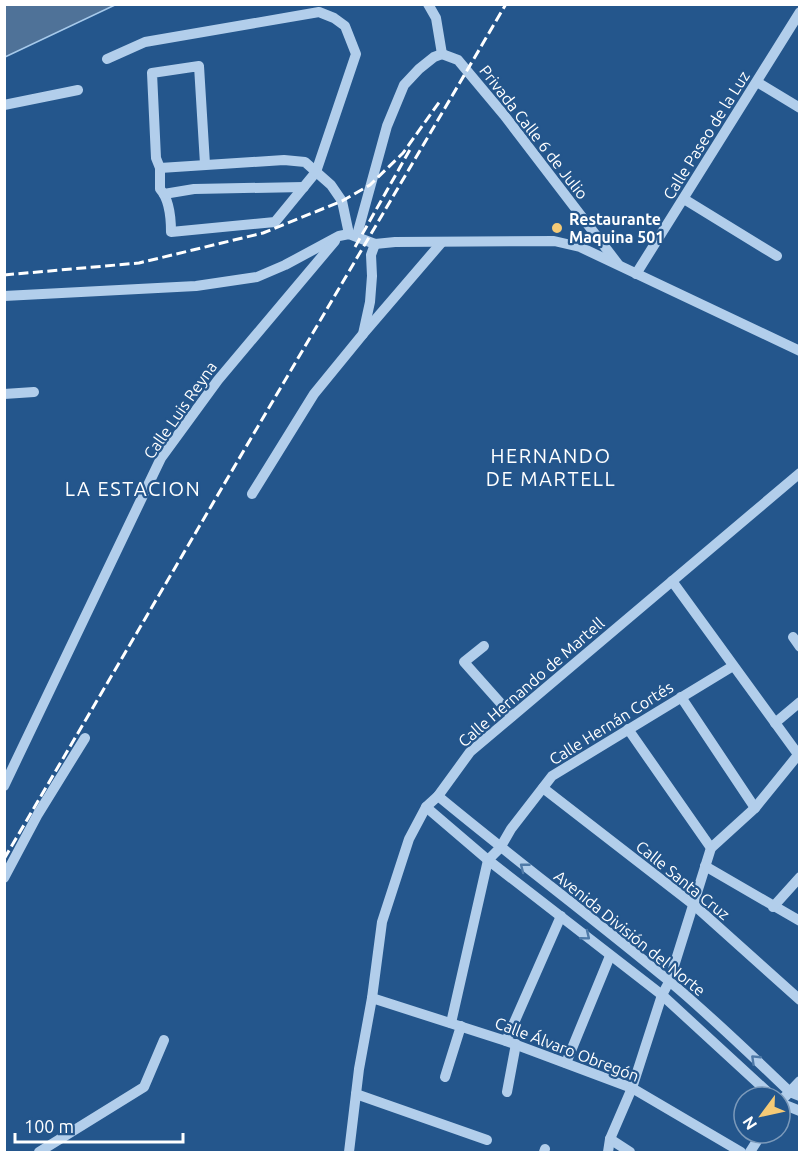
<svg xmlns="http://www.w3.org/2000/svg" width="804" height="1157" font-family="Ubuntu,sans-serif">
  <rect width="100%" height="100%" fill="#24568c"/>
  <polygon fill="#4f7298" stroke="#a7caeb" stroke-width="1.5" points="5,4 115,4 115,5 5,57"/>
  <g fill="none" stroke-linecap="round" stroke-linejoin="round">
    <g stroke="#b2ceeb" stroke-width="10">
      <polyline points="428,4 436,18 442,54"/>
      <polyline points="442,54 458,60 504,115 618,264"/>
      <path d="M107,59L145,42L319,12L334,18L345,26L356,54L316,172L275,222L171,232C171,218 170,200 160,189V168L156,158L152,73L199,66L205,164"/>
      <polyline points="757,82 800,108"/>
      <polyline points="4,105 78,90"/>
      <polyline points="160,168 284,160 305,162 331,185 342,201 349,234"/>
      <polyline points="164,194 194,189 304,187"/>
      <polyline points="684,199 777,256"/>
      <polyline points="357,235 387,126 404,85 419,69 434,57 442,54"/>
      <polyline points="636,274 800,12"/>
      <polyline points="4,296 196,286 257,277 285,265 339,236 349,234 375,244 395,242 554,241 580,247 800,351"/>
      <polyline points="363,334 442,242"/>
      <polyline points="4,394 34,392"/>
      <polyline points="252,494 314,394 363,334 370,302 372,276 371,255 375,244"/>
      <polyline points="672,581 800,757"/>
      <polyline points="793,637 800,647"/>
      <polyline points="484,646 464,662 512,716"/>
      <polyline points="681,697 755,808"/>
      <polyline points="775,723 800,702"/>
      <polyline points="628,729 711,848"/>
      <polyline points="4,786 161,458 218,380 335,241"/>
      <polyline points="543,788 694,905 800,1000"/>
      <path d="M438,796C514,859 593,918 669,981C711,1016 750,1054 790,1092L800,1096"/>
      <polyline points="426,807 488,860 662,995 773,1097"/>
      <polyline points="705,866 800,921"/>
      <polyline points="4,878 38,814 85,738"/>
      <polyline points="773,907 800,877"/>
      <polyline points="372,998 506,1041 632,1088 741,1152"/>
      <polyline points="451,1023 488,860 500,848 511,829 552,776 733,666"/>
      <polyline points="506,1041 561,916"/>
      <polyline points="566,1063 610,956"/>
      <polyline points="445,1077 461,1026"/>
      <polyline points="507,1092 516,1044"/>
      <polyline points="356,1094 487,1140"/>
      <polyline points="780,1102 800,1081"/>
      <polyline points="780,1103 800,1111"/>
      <polyline points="610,1139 630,1152"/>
      <polyline points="39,1152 144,1087 164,1040"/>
      <polyline points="349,1152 359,1069 372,998 382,922 409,839 426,807 438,796 470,752 800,473"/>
      <polyline points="544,1152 545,1149"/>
      <polyline points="608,1152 610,1139 632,1088 662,995 669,982 711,848 755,808 798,755"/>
      <polyline points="750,1152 762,1133"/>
    </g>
    <g stroke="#fff" stroke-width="3" stroke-dasharray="10 4.5" stroke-linecap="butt">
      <polyline points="355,247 412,146"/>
      <polyline points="4,275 139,263 263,233 342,201 370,185 403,153 440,101"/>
      <polyline points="4,859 506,4"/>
    </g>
  </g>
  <defs><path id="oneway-chevron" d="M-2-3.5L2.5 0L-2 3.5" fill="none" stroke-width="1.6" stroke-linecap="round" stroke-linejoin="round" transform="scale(1.5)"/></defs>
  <g stroke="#4f7aa8">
    <use href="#oneway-chevron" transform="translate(524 867) rotate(-142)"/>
    <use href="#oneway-chevron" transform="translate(586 936) rotate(39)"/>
    <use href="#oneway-chevron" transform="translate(755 1059) rotate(-136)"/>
  </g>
  <circle fill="#f5ca76" stroke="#24568c" stroke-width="2" cx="557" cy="228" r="6"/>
  <g text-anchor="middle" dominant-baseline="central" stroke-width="4.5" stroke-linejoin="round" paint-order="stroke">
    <g font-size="16" fill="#fff" stroke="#24568c">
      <text transform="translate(534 132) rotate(52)">Privada Calle 6 de Julio</text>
      <text transform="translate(706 135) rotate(-58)">Calle Paseo de la Luz</text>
      <text transform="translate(180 410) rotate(-55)">Calle Luis Reyna</text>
      <text transform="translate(531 682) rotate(-41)">Calle Hernando de Martell</text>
      <text transform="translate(611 723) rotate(-32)">Calle Hernán Cortés</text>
      <text transform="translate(683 880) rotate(39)">Calle Santa Cruz</text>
      <text transform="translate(630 933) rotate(39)">Avenida División del Norte</text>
      <text transform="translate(567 1049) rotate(21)">Calle Álvaro Obregón</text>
    </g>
    <g font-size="16" font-weight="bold" fill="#fff" stroke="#24568c" text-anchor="start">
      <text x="569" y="219">Restaurante<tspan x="569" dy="18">Maquina 501</tspan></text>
    </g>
    <g font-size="20" letter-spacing="1.5" fill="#fff" stroke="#24568c">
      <text x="551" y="455">HERNANDO<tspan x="551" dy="23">DE MARTELL</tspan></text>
      <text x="133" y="488">LA ESTACION</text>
    </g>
  </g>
  <rect width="804" height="1157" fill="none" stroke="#ffffff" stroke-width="12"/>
  <g transform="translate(762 1115) rotate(237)"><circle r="28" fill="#24568c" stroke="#7c9aba" stroke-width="1.5"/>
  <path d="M0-4.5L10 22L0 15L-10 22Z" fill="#f5ca76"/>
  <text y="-9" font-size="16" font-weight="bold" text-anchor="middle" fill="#ffffff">N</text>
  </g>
  <path d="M15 1133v9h168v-9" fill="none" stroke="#ffffff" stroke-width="3"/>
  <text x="24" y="1133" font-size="18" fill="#ffffff" stroke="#24568c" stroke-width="4.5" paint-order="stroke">100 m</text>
</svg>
